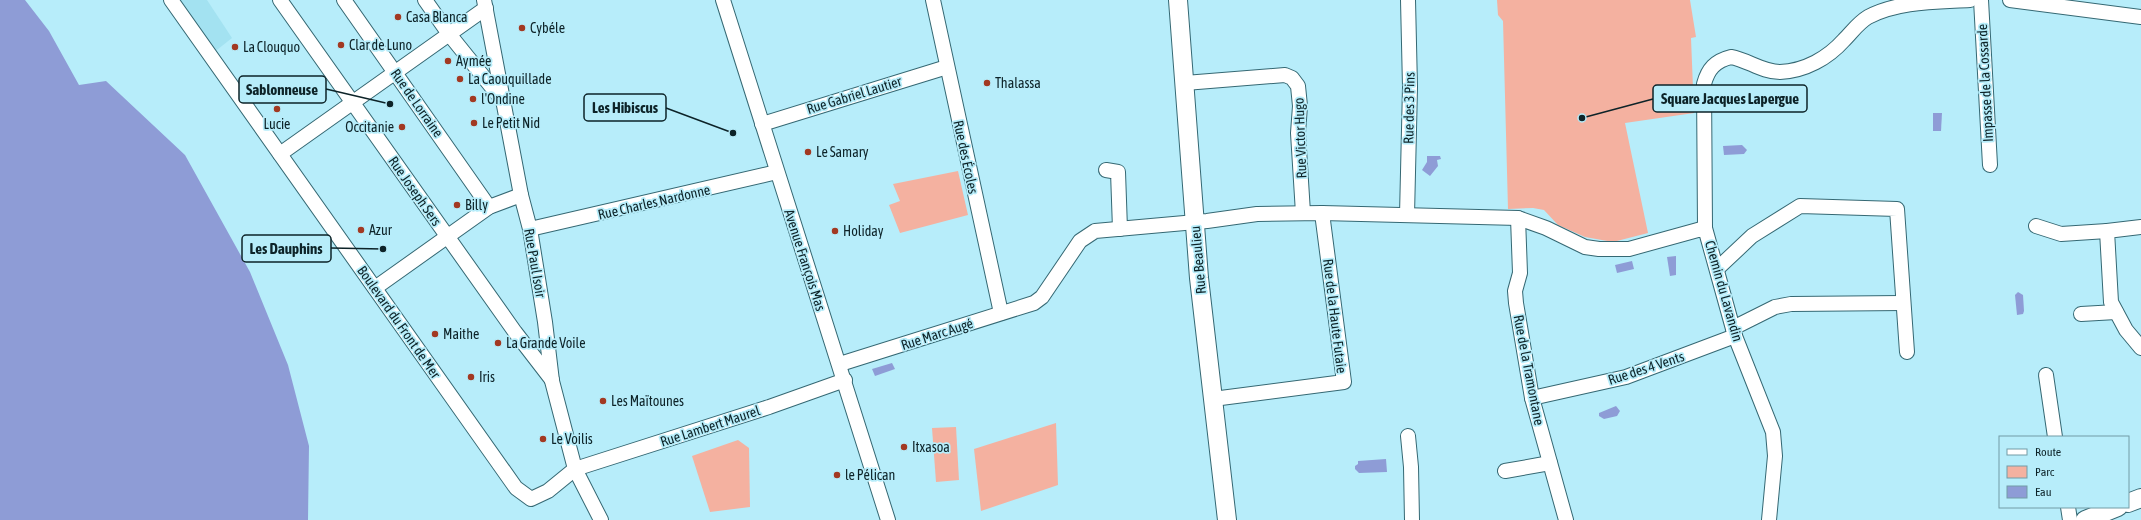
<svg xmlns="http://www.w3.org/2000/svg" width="2141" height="520" font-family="'Asap Condensed',sans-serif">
  <rect width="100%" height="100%" fill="#b7edfa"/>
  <polygon fill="#a3e2f1" points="175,0 207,0 232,38 213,53"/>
  <g fill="#f4b1a0">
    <polygon points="1497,0 1690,0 1696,37 1691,38 1694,113 1625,123 1648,233 1613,242 1585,237 1558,225 1544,210 1533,208 1508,209 1503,21 1498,15"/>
    <polygon points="958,171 968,215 900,233 889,205 900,201 893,184"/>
    <polygon points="1056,423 1058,485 981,511 974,449"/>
    <polygon points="956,427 959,480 936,482 932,428"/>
    <polygon points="738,440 749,448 750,507 710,512 692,456"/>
  </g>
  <g fill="#8e9cd6">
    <polygon points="0,0 25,0 49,31 79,85 106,81 185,155 250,272 288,365 309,446 308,520 0,520"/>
    <polygon points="1933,113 1942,113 1941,131 1933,131"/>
    <polygon points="1742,145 1747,150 1744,154 1724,155 1723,146"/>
    <polygon points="1427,156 1440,156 1441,159 1437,160 1438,166 1430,176 1422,170 1427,162"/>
    <polygon points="1676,256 1676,275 1670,276 1667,257"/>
    <polygon points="1632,261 1634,269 1617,273 1615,265"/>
    <polygon points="2018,292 2023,295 2024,311 2023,314 2017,315 2015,295"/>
    <polygon points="892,363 895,369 875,376 872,369"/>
    <polygon points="1616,406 1620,411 1617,416 1604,419 1599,416 1599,413"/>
    <polygon points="1386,459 1387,472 1359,473 1355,469 1355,466 1358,464 1358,461"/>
  </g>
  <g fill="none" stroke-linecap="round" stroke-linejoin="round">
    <defs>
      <g id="minor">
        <polyline points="171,0 516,488 531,499 548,491 575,469 769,407 845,380"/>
        <polyline points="280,0 515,332 552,380"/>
        <polyline points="344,0 489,207"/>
        <polyline points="425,0 449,34 503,101"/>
        <polyline points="484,0 521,195 530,229 545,322 552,381 575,469 601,520"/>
        <polyline points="723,0 888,520"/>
        <polyline points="933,0 1001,313"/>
        <polyline points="1981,0 1990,165"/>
        <polyline points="2010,0 2141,17"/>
        <polyline points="1185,83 1285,75 1292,78 1298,86 1300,106 1298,133 1303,213"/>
        <polyline points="762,124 947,67"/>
        <polyline points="280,154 486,8"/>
        <polyline points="1106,170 1118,172 1120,229"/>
        <polyline points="1407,215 1410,87 1408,0"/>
        <polyline points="1518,218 1520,273 1515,291 1516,303 1532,398 1566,520"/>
        <polyline points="2036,226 2061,234 2107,231"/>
        <polyline points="2141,227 2107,231 2111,302 2126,330 2141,348"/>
        <path d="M1705,228L1704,84C1708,69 1715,61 1731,57C1748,60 1762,72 1780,72C1805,71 1828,58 1844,40C1852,32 1858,23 1868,17C1898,1 1937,2 1970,0"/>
        <polyline points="530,229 777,172"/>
        <polyline points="1717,269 1752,236 1800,206 1897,209 1907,352"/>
        <polyline points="375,288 489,207 521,195"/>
        <polyline points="2081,314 2116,312"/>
        <polyline points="1733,328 1775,307 1791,304 1903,303"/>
        <polyline points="840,364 1034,303 1042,297 1080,241 1095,231 1207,221 1257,214 1322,213 1518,218 1546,228 1585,247 1599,249 1629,249 1705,228 1735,336 1773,432 1775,456 1769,520"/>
        <polyline points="2046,375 2055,437"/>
        <polyline points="1532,398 1626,377 1735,336"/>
        <polyline points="1213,399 1344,382 1322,213"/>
        <polyline points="1408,436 1411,467 1412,520"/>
        <polyline points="1505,471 1550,463"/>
        <polyline points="2068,507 2070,520"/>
      </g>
      <g id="tertiary">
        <polyline points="1178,0 1199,278 1227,520"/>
        <polyline points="2128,503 2141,498"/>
        <polyline points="2085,520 2118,507"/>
      </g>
    </defs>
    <use href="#minor" stroke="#356873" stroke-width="16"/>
    <use href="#tertiary" stroke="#356873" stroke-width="20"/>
    <use href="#minor" stroke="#fff" stroke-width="14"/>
    <use href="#tertiary" stroke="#fff" stroke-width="18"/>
  </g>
  <g fill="#a23922" stroke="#b7edfa" stroke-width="1.5">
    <circle cx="398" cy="17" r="4"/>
    <circle cx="522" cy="28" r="4"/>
    <circle cx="341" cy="45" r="4"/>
    <circle cx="235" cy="47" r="4"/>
    <circle cx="448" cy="61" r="4"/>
    <circle cx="460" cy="79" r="4"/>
    <circle cx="987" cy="83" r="4"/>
    <circle cx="473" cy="99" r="4"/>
    <circle cx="277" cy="109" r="4"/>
    <circle cx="474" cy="123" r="4"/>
    <circle cx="402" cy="127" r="4"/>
    <circle cx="808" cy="152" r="4"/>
    <circle cx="457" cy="205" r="4"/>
    <circle cx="361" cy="230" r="4"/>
    <circle cx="835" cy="231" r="4"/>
    <circle cx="435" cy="334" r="4"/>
    <circle cx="498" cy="343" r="4"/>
    <circle cx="471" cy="377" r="4"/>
    <circle cx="603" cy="401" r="4"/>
    <circle cx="543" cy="439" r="4"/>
    <circle cx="904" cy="447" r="4"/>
    <circle cx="837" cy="475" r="4"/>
  </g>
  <g text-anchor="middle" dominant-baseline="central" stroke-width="3.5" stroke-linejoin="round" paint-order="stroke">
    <g font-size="14" fill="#0d2328" stroke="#b7edfa" text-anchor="start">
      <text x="406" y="17">Casa Blanca</text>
      <text x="530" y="28">Cybéle</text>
      <text x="349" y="45">Clar de Luno</text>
      <text x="243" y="47">La Clouquo</text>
      <text x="456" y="61">Aymée</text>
      <text x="468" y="79">La Caouquillade</text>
      <text x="995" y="83">Thalassa</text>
      <text x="481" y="99">l'Ondine</text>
      <text x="482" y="123">Le Petit Nid</text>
      <text x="277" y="124" text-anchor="middle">Lucie</text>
      <text x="394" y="127" text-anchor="end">Occitanie</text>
      <text x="816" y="152">Le Samary</text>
      <text x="465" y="205">Billy</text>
      <text x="369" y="230">Azur</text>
      <text x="843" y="231">Holiday</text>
      <text x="443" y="334">Maithe</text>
      <text x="506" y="343">La Grande Voile</text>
      <text x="479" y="377">Iris</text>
      <text x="611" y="401">Les Maïtounes</text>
      <text x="551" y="439">Le Voilis</text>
      <text x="912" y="447">Itxasoa</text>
      <text x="845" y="475">le Pélican</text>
    </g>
    <g font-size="14" fill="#0d2328" stroke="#b7edfa">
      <text transform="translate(1985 83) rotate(-93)">Impasse de la Cossarde</text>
      <text transform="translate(854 95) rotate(-17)">Rue Gabriel Lautier</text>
      <text transform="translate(417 103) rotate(55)">Rue de Lorraine</text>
      <text transform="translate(1409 108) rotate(-89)">Rue des 3 Pins</text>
      <text transform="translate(1300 138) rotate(-92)">Rue Victor Hugo</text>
      <text transform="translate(966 157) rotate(78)">Rue des Écoles</text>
      <text transform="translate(415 191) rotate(55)">Rue Joseph Sers</text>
      <text transform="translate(654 202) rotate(-13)">Rue Charles Nardonne</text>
      <text transform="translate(805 260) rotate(72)">Avenue François Mas</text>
      <text transform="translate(1198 260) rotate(-95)">Rue Beaulieu</text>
      <text transform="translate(535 263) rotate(80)">Rue Paul Isoir</text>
      <text transform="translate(1724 291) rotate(74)">Chemin du Lavandin</text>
      <text transform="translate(1335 316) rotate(83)">Rue de la Haute Futaie</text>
      <text transform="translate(399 322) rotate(55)">Boulevard du Front de Mer</text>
      <text transform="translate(937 334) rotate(-18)">Rue Marc Augé</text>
      <text transform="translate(1646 368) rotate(-18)">Rue des 4 Vents</text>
      <text transform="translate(1529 370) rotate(79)">Rue de la Tramontane</text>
      <text transform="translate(710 426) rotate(-18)">Rue Lambert Maurel</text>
    </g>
  </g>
  <path fill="none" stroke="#0d2328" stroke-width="1.5" d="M390 104L326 89M1582 118L1653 99M733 133L666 108M383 249L331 248"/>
  <g fill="#0d2328" stroke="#b7edfa" stroke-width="1.5">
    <circle cx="390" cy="104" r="4"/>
    <circle cx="1582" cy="118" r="4"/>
    <circle cx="733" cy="133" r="4"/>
    <circle cx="383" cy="249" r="4"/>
  </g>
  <g fill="#b7edfa" stroke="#0d2328" stroke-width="1.5">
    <rect x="239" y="76" width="87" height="27" rx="4"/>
    <rect x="1653" y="85" width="154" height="27" rx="4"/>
    <rect x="584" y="94" width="82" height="27" rx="4"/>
    <rect x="242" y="235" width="89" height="27" rx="4"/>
  </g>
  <g font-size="15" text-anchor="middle" font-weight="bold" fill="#0d2328">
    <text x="282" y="95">Sablonneuse</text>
    <text x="1730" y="104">Square Jacques Lapergue</text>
    <text x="625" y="113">Les Hibiscus</text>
    <text x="286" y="254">Les Dauphins</text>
  </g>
  <rect x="1999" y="436" width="130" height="72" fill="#b7edfa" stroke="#739ca6"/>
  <rect x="2007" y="449" width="20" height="6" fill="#ffffff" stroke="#739ca6"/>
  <text x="2035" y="456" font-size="12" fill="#0d2328">Route</text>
  <rect x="2007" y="466" width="20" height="12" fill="#f4b1a0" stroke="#739ca6"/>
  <text x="2035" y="476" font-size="12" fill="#0d2328">Parc</text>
  <rect x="2007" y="486" width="20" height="12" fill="#8e9cd6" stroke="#739ca6"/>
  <text x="2035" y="496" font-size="12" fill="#0d2328">Eau</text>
</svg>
